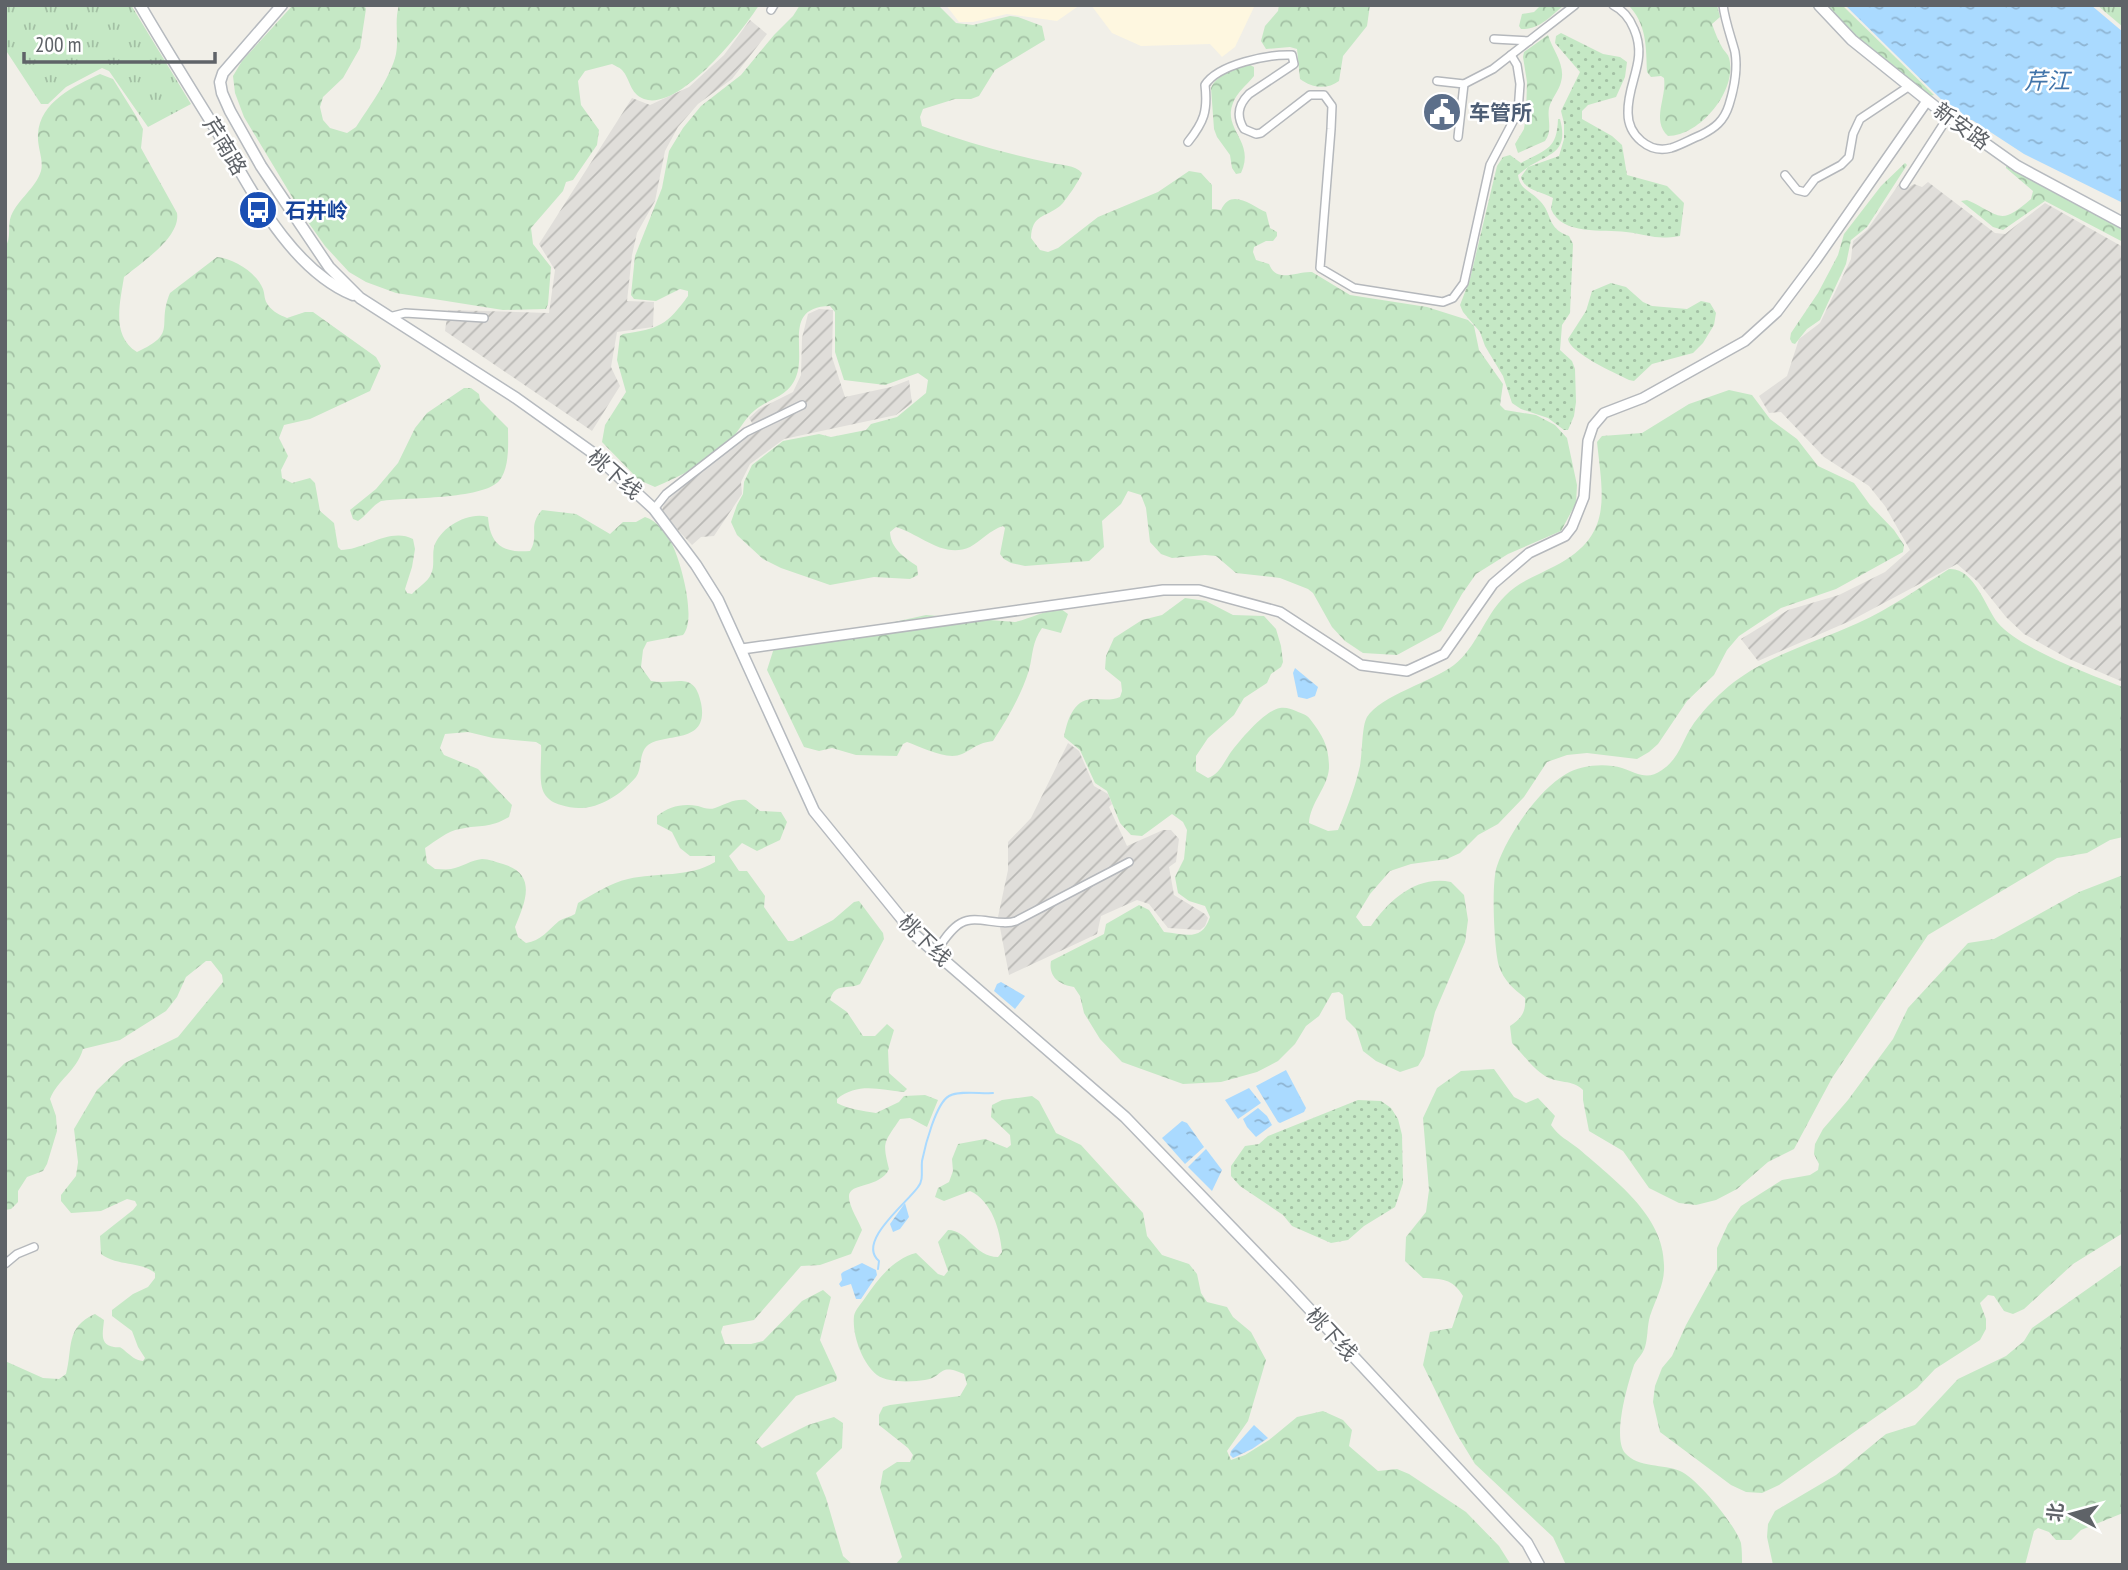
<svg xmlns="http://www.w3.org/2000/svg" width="2128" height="1570" font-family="'PT Sans Narrow','Noto Sans SC',sans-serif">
  <defs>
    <pattern id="industrial-furrows" width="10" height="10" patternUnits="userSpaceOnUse" patternTransform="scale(1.75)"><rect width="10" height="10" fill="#e0deda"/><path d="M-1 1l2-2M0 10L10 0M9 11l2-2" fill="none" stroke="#b9b8b5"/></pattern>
    <pattern id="grass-dots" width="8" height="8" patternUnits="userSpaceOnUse" patternTransform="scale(1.75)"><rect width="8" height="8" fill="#c5e8c5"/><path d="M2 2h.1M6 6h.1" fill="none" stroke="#a3c0a4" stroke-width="1.8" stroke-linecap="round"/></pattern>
    <pattern id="forest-crowns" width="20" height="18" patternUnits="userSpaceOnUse" patternTransform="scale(1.75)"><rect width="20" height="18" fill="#c5e8c5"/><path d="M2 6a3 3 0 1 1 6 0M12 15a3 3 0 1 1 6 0" fill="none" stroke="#a3c0a4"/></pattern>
    <pattern id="park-tufts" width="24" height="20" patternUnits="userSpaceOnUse" patternTransform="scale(1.75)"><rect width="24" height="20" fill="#c5e8c5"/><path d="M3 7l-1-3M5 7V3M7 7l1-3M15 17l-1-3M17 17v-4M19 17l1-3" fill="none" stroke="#a3c0a4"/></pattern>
    <pattern id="water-ripples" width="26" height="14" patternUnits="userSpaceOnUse" patternTransform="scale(1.75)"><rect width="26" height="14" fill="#aadaff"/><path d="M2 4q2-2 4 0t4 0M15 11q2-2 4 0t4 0" fill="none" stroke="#8eb4d2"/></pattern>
  </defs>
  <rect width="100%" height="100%" fill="#f1efe8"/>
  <g fill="#fef7e0">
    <polygon points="946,5 1080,5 1057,21 1007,14 973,22 959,22"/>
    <polygon points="1091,5 1255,5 1235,47 1222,57 1210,44 1141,46 1112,33"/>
  </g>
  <g fill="url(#industrial-furrows)">
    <polygon points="750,20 767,34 732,79 698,104 678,127 665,151 655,201 637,233 632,255 627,301 654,302 653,327 617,332 611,367 620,386 592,431 445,331 448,310 549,313 555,270 539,244 632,98 650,105 689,87 724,55"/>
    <polygon points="1928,182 1995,233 2005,234 2045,203 2123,247 2123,682 2067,658 2024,634 2006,617 1978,582 1957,564 1850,621 1758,661 1741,639 1788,610 1839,595 1885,572 1910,550 1885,506 1869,486 1824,457 1781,412 1769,413 1759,396 1787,376 1799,339 1820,323 1851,259 1853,241 1867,230 1899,184 1906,189 1914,184 1922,187"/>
    <polygon points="819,309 833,310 832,357 845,397 891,387 909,380 912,403 896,415 784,439 750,464 741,482 742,494 714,536 701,537 692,545 661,512 665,502 754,426 749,418 759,409 793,392 801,375 802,338 808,314"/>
    <polygon points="1068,743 1079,751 1094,786 1108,794 1112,804 1109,807 1127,846 1163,830 1171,830 1179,839 1176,862 1169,867 1174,895 1205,914 1208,918 1205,926 1200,930 1168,928 1149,904 1137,900 1101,916 1097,934 1009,975 998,917 1008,870 1008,842 1031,818"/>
  </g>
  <g fill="url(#grass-dots)">
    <path d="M1561,33L1603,54L1620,57L1627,62L1625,77L1616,97L1588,105L1582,111V119L1612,136L1622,145L1627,175L1667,186L1684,203L1680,236C1655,240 1650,235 1626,232C1603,229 1562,236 1551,209L1553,198C1540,191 1525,191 1521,177L1528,167L1518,175C1520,190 1531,191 1540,201C1553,214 1546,228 1569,236L1573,244L1570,313L1562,325L1560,350L1572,361L1575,369L1576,402L1574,416L1568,430H1564L1548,418L1521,409L1512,403L1503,376L1485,346L1480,332L1463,312L1460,305L1470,279L1497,166L1503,157L1510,155L1521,163C1546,149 1557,150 1558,119H1560C1569,153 1550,153 1528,167L1559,156L1564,139V123L1561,111L1580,72L1555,43L1556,36Z"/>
    <path d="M1611,283L1626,287L1643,302L1652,306L1687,309L1701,301L1710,303L1716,313L1714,325L1703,343L1693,353L1652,364L1634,381L1629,380C1615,373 1570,353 1568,339L1586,311L1592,291Z"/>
    <polygon points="1358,1100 1381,1101 1391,1108 1398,1119 1402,1135 1403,1183 1395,1207 1364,1226 1348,1240 1331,1243 1292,1226 1283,1215 1240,1186 1231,1176 1231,1166 1245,1146 1259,1144 1268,1136"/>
  </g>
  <g fill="url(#forest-crowns)">
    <path d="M293,5H364L366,9L360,48L343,78L323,97L320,107L323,120L330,128L347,133L356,127C369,107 391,77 396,54C399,38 394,22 399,5H759C743,31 679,112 644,99C629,93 631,80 622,70C619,67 615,66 612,64L585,71L578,81L581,105L599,130L597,145L573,180L566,182L563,191L531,228L533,244L551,267L548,304L546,309L503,310L396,293L366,282L349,272L325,246L303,215L244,117L235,93L233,76L242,61Z"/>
    <path d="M800,5H938L956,23L973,25L1010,16L1018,17L1042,26L1045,40L995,70L979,96L971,99H955L923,109L920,117L922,126C964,142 1008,154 1051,163C1061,165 1075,165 1082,173C1081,178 1065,202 1060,206C1045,218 1032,214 1031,238L1040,250L1048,252L1058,248L1098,217L1158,192L1189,171L1201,173L1212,185V209L1221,210C1231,187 1252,206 1266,212L1270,228L1277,232V236L1273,241H1266L1254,247L1253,252L1256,260L1269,264C1277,284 1296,271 1312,272L1350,295L1427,307L1468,320L1474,326L1479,350L1503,384L1500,405L1505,410L1536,415L1555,425L1567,438L1577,485L1576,503L1561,531L1508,554L1476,574L1462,594L1441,631L1397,655L1363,653L1345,641L1332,627L1313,593L1308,589L1280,578L1236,573L1216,556L1205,555L1172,558L1161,554L1150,542L1146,508L1141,495L1128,491L1121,504L1102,521L1104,547L1089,561L1025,566L1011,563L1004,559L1000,554L1005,528L1003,526C990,530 981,541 970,547C943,559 920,534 896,527L890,532C891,549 904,557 917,566L918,575L910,579L874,577L830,585L781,568L763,559L737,535L731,522L737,505L743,494L744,482L752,465L783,441L819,434L831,437L866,430L871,424L897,417L926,393L928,380L918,373L885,385L844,380L835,352V312L830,306C782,307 807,351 796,377C788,397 770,398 755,410C744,419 738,433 728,443C707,463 681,476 655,487L639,480L602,442L605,425L626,392L617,360L620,336L623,334C659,329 667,325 688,296V291L680,289L656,301L634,299L631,295L635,256L662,188L669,151L683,128L701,106L741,75L774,35L793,16Z"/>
    <path d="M1279,5H1370L1367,26L1343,56L1339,81C1327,90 1312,88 1300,79L1297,49L1290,47L1266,49L1261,41L1265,26L1278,11Z"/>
    <path d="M1541,5H1564C1551,16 1539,30 1521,29L1519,26L1522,14L1534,12Z"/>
    <path d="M1628,5H1717L1720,17L1712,24C1715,32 1718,41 1723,49C1725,52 1728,54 1729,58C1738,90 1700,136 1668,136C1651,120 1667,98 1664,78L1661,76L1651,77L1647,72C1646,47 1647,24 1628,5Z"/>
    <polygon points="1823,5 1842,5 1934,95 1930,96 1850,33"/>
    <path d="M1548,35C1553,51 1566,65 1561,82C1559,91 1551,99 1549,108C1547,119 1553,130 1545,141L1518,153L1515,144L1524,129L1526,115L1527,82L1523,57L1524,52Z"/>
    <path d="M1250,65L1254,67V76C1247,85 1237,92 1233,103C1222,129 1256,142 1241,173L1236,174L1232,168L1230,155L1217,137L1214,129L1211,88C1217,74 1236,68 1250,65Z"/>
    <path d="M100,74L113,79L136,116L143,129L141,148L177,213C181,237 141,263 124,277C120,303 111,336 137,352C179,333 156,326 170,293L217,257C234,259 256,272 263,289C265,295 264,300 268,305C273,312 280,315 287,318L305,312H313L376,357L381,366L370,391L310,419L284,425L279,438L288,456L281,470L282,478L292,483L310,478L315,483L320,511L334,523L338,547L341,550C364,550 390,527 413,539L415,549L412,567L405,589L407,593L412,594C417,588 428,582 431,574C435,566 432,556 434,547C440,527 469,511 488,517C490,545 503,553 530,551C540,534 527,527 542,510L576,514L610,534L623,522H636L645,517C657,521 667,533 672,544C681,562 697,620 683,635L647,642L643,650L641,667L651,681C675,686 694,669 701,703C710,747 661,731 646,747C639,755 642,769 636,777C617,799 590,815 561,805C554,803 548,800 544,793C538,782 542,759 541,745L536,742L493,738L468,732L445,734L440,748L444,755L478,769L512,805L509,817C488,829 482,824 460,829C447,831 436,841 425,848L427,863L435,869C440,869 446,870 451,869C462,867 471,860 482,859C489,859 496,862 503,864C538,874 525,903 515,927L518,937L526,943C541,941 548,930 559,921C564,918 570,917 575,914L578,903C594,894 610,883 628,879C657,872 689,878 715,862V856H690L680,848L672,832L657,824V816C669,806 683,803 698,806C704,808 709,810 715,808C727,804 733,799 746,800L760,811L781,812L787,822L780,840L757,851L742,843L729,856L739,871H747L765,896L764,907L788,941H793L833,920L854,902L859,901L883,933L884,939L860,984C848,990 835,982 830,1000L847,1012L863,1036H875L887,1024L894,1030L888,1050L889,1073L907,1089L904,1092C880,1090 858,1082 837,1099V1103C847,1109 864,1111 876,1113L899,1102L904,1096L925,1095L938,1100L927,1127L910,1118L900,1119C884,1143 882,1141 889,1169C880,1189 848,1182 849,1197C849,1207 859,1221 862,1230L851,1254L820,1265L801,1266L754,1320L723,1326L721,1332L725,1344H751L763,1341L802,1301L823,1290L831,1297L820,1340L837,1377L836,1381L796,1396L756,1442L762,1448L808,1425L834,1417L843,1423L842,1448L816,1473L826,1498L843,1556L853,1565H5V1361L43,1378L59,1379L66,1374C73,1348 65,1327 95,1314L104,1320C103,1332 99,1345 114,1347C121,1348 119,1346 124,1350C131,1356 135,1360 143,1361L145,1358L138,1347L132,1331L112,1316V1310L133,1294L148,1287L155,1278V1273C141,1261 119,1267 101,1254L100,1236L133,1210L137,1205L135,1201L127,1199L101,1211L71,1213L61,1201V1195L76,1176L78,1162L74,1129L97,1090L125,1063L178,1037L223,982L222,975L211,961H206L186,977L177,997L166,1011L120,1040L83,1049C76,1072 58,1079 50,1099L56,1116L57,1131L47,1164L43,1171L27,1177L18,1191V1202L11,1209L5,1210V247C12,238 7,226 11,216C18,199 36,188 41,171C44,160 37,147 38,134C40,102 74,86 100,74Z"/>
    <polygon points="1905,163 1907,165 1867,227 1851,240 1846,264 1820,320 1807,329 1795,344 1792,343 1790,339 1791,333 1818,293 1838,255 1844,234 1881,186"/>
    <path d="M2006,165L2123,226V242L2045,201L2003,230L1993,227L1961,201L1967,200C2001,215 1999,227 2031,199L2033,191L2006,168Z"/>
    <path d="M464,388H471L479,394L480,400L508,428C508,443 510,468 499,481C481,500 408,497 381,501C372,506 367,515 358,521L353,519L350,510L376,489L398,463L415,428L427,413Z"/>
    <path d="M1729,390L1752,395L1770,419L1797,439L1818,466L1854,483L1870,505L1894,530L1904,545L1903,552L1836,589L1781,608L1739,636L1727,650L1714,675L1687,701L1658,744L1649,752L1637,759L1587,753L1567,755L1547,762L1524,797L1498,824L1478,835L1460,853L1447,859L1411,864L1390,871L1370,894L1356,917L1363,926H1371C1389,900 1417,875 1451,882L1464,895L1468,920L1465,942L1435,1012L1424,1056L1418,1066L1400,1072L1376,1061L1363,1051L1356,1029L1346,1019L1343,995L1339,992L1332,993L1319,1016L1306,1026L1295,1044L1278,1061L1257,1072L1221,1082L1183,1084L1122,1062L1100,1039L1084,1013L1080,996L1074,987C1060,985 1048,977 1051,961L1104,934L1106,924L1139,905L1149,910L1164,932C1185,934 1202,942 1210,917L1205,906L1189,901L1178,893L1175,877L1184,859L1187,830L1183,822L1172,814L1142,836L1131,835L1120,823L1107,791L1095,783L1080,750L1064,737C1067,721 1073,700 1092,699C1102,699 1111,701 1120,697L1122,691L1121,682L1105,669L1106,656L1114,638L1142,620L1162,615L1185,598L1206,601L1233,615L1264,616L1276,629L1281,646L1283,662L1281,667L1271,674L1267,683L1244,698L1234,715L1208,738L1196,756V771L1208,778C1219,774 1223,764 1229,755C1238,742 1265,710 1280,708C1286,707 1291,709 1296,711C1302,714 1306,714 1310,719C1323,736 1329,746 1329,768C1328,787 1310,803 1309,823L1328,831L1338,830C1346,811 1354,790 1359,770C1363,756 1361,728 1367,717C1380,696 1433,681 1454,665C1477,647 1484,617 1505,596C1518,582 1538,575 1555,566C1613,536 1603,498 1597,442L1602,436L1642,433L1689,404Z"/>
    <path d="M1949,569C1974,567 1985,607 1998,623C2019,648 2091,675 2123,687V837L2110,840L2087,853L2057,858L1928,935L1832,1078L1794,1149L1768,1162L1737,1189L1716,1200L1696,1205L1679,1203L1649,1188L1623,1151L1589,1131L1583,1100V1090C1572,1079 1558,1084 1545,1076C1533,1069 1522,1053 1512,1043L1510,1026C1522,1018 1526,1012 1525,998C1513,988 1504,981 1499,966C1494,950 1491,881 1497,866C1507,836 1538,790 1566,774C1580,765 1606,763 1622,768C1637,773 1647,781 1662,770C1680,758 1682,740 1694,723C1705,708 1720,693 1734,682C1771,654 1817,642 1858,623C1891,608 1919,588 1949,569Z"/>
    <path d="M1061,609L1068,614L1061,633L1042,628C1032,642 1033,654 1029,670C1021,696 1007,719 993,741C977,743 975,748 962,754C947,761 922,747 907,742L903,744L897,756L856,755L832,748L819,751L804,747L767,670L774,648L873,635L890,623L926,615L1015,622C1032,618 1043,611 1061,609Z"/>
    <polygon points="2123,875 2123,1233 2073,1264 2024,1309 2013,1314 2004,1311 1994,1296 1988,1295 1980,1303 1986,1319 1986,1329 1980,1340 1935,1369 1917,1388 1779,1485 1762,1493 1746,1492 1731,1485 1660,1432 1653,1402 1655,1386 1662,1368 1672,1356 1686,1325 1717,1269 1717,1248 1728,1224 1741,1206 1782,1180 1810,1175 1818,1170 1819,1164 1814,1154 1815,1144 1823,1129 1848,1100 1893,1039 1908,1008 1968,943 1994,939 2079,892"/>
    <path d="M1494,1069L1514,1097L1526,1103L1538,1098L1555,1116L1551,1125C1559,1137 1568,1140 1579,1149C1613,1179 1664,1215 1664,1265C1665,1284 1656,1298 1650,1316C1647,1326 1648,1337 1645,1347C1643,1354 1637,1359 1634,1365C1628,1383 1612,1437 1625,1453C1638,1468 1664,1464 1680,1471C1697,1478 1736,1526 1741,1543C1742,1550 1742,1558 1742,1565H1566L1553,1537L1475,1464L1456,1433L1423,1365L1430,1332L1452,1328L1463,1296C1452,1278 1442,1279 1423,1278L1405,1261L1406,1237L1426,1212L1429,1190L1423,1118L1437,1088L1461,1071Z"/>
    <path d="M1032,1096L1039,1101L1056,1133L1081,1145L1143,1213L1147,1236L1162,1255L1189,1264L1197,1274L1201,1293L1207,1302L1227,1307L1233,1317L1251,1332L1266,1360L1248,1421L1227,1451L1231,1460L1245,1455L1269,1440L1297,1417L1323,1411L1343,1420L1352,1430L1349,1446L1378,1471L1397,1469L1409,1474L1466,1512L1499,1546L1511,1565H895L902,1557L880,1488L883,1471L897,1462H910L913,1455L908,1448L879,1425V1415L883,1407L890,1405L960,1396L967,1384L964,1374C938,1362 944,1377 925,1380C912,1382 888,1383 877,1375C862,1363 852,1335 854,1316C855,1310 861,1304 865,1298C878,1279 893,1259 916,1253L938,1274L944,1276L948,1271L938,1242L948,1230C968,1230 974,1257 998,1257L1002,1252C1000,1230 992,1201 970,1191L944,1201L935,1197L938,1188L949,1182L953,1171L952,1159L958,1144L985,1139L1007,1148L1011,1145L1010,1135L991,1117L992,1105L1002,1100Z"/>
    <polygon points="2123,1264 2123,1513 2081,1530 2071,1540 2056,1540 2049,1532 2038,1528 2034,1531 2025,1565 1773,1565 1767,1537 1768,1524 1775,1511 1836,1475 1886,1434 1915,1425 1958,1379 2006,1356 2024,1341 2032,1328"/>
  </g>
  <g fill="url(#park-tufts)">
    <polygon points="5,5 131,5 191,104 148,127 109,71 102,68 66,87 48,104 41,104 5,49"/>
    <polygon points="2097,5 2123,5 2123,27"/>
  </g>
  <g fill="url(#water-ripples)">
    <polygon points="1845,5 2091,5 2123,32 2123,203 2024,154 1972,120 1965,120 1961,112 1946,104"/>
    <polygon points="1295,668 1318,687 1315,696 1307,699 1298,697 1293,673"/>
    <polygon points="1001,982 1025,996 1015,1009 994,991 997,984"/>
    <polygon points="1286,1070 1306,1108 1304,1112 1280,1123 1278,1122 1256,1086"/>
    <polygon points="1249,1088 1261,1103 1238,1119 1225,1100"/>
    <polygon points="1258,1108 1267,1116 1272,1125 1256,1137 1247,1127 1243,1119"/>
    <polygon points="1182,1121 1187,1123 1204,1147 1185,1164 1162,1138"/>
    <polygon points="1206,1149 1222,1170 1212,1191 1188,1167"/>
    <polygon points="905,1203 909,1217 900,1229 893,1232 890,1224"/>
    <polygon points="862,1263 876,1270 877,1275 861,1299 856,1299 851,1284 841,1287 839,1284 842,1280 841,1274 843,1272"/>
    <polygon points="1254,1425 1268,1438 1252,1449 1233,1458 1230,1455 1231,1451"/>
  </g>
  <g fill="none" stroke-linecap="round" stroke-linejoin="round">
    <path stroke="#aadaff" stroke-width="2" d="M878,1269L879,1261C856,1242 907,1203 918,1187C924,1180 921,1170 922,1161C925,1146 936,1103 949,1096C960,1090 981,1094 993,1093"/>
    <defs>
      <g id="minor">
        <path d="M1613,5C1623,10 1630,19 1634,29C1648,61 1627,82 1628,113C1628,135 1649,154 1671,148C1681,145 1691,139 1701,135C1715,128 1724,121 1729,105C1734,89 1738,70 1735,52C1731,37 1725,21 1723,5"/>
        <polyline points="771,10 774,5"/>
        <polyline points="1494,39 1529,41"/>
        <polyline points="1437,81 1464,84 1458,137"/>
        <polyline points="1464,84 1493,69 1575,5"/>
        <path d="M1188,142C1204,122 1208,111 1205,85C1218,64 1269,54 1292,55L1294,64L1249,94C1238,105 1236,116 1244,129L1256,134L1261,133L1310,95H1324L1332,106L1331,129L1320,268L1354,288L1443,302L1453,298L1464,283L1490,165L1518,112L1520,84L1517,65L1511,55"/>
        <polyline points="1785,175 1797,190 1805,192 1815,179 1841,165 1849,157 1853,134 1860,119 1908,87"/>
        <polyline points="1904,185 1948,117"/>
        <polyline points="389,317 405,313 484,318"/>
        <polyline points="654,509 666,494 746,432 802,405"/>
        <path d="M935,953C942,943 950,929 961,923C976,914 999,927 1016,921L1129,862"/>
        <polyline points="5,1264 17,1254 34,1247"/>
      </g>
      <polyline id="tertiary" points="742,649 1163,590 1199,590 1280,612 1361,665 1407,671 1444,654 1493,584 1529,553 1565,536 1572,527 1584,497 1588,441 1593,426 1604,413 1643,398 1745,341 1777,312 1816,260 1927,101"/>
      <g id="secondary">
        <path d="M140,5C165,48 192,91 218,133C251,189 290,269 353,295"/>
        <polyline points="282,5 223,73 220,82 222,93 230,111 261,166 329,267 360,298 516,398 593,453 654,509 696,565 718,600 814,811 915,935 1125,1117 1287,1285 1527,1543 1539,1565"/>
        <polyline points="1819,5 1852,40 1948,117 2017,166 2123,223"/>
      </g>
    </defs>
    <use href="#minor" stroke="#b5b8bc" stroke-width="10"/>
    <use href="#tertiary" stroke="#b5b8bc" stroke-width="12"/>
    <use href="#secondary" stroke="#b6babf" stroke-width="13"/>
    <use href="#minor" stroke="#fff" stroke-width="7"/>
    <use href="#tertiary" stroke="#fff" stroke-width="9"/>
    <use href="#secondary" stroke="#fff" stroke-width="10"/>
  </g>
  <defs>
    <symbol id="civic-disc" viewBox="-11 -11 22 22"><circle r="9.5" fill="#5c6f8a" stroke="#fff"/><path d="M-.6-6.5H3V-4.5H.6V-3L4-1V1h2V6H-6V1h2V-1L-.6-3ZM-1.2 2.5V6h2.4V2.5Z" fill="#fff"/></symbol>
    <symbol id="bus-disc" viewBox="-11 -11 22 22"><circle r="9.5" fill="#1a4fb4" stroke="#fff"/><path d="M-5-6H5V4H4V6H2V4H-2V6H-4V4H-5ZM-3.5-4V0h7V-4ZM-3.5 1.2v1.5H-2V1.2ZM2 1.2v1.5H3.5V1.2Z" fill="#fff"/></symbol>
  </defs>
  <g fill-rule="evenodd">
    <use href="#civic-disc" x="1420" y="90" width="44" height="44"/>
    <use href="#bus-disc" x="236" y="188" width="44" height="44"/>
  </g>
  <g text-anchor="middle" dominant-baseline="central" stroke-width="5" stroke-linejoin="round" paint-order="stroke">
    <g font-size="21" font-weight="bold" fill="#4e5e75" stroke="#fff" text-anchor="start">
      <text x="1469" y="112">车管所</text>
    </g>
    <g font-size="21" fill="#5f6368" stroke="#fff">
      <text transform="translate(1962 126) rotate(36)">新安路</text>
      <text transform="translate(225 146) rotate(59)">芹南路</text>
      <text transform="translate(615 474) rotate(41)">桃下线</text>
      <text transform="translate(925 940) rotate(44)">桃下线</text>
      <text transform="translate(1332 1334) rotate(47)">桃下线</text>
    </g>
    <g font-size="21" font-weight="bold" fill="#164399" stroke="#fff" text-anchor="start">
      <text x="285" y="210">石井岭</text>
    </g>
    <g font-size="23" font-style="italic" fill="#4174aa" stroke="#fff">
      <text x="2047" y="80">芹江</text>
    </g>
  </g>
  <rect width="2128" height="1570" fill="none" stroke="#5f6368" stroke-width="14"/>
  <g transform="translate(2072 1514) rotate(276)" stroke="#ffffff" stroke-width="5" paint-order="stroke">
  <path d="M0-5L12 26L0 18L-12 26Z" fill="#5f6368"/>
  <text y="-10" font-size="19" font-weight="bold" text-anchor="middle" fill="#5f6368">北</text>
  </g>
  <path d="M24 52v10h191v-10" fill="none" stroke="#5f6368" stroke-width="3.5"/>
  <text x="35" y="52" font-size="21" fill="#5f6368" stroke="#ffffff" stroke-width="5" paint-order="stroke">200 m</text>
</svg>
